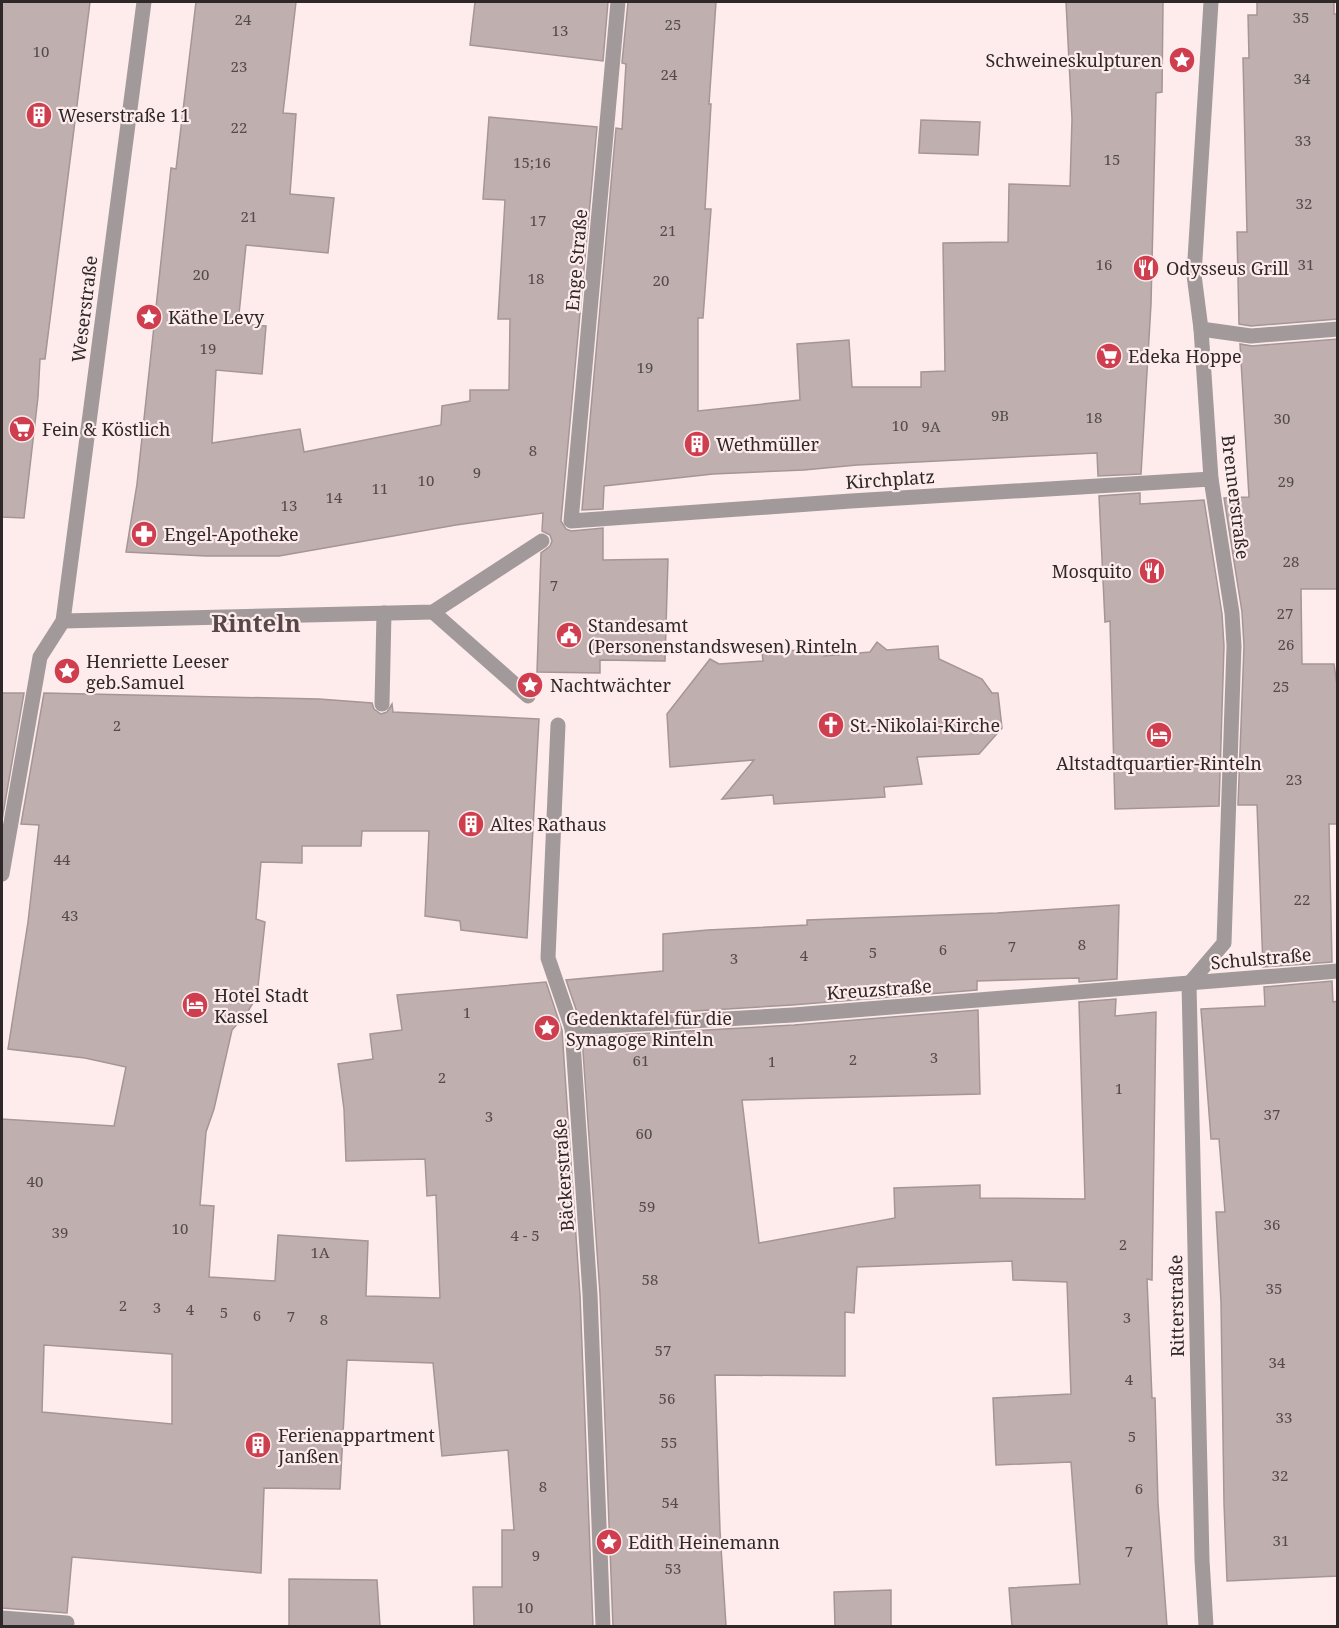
<svg xmlns="http://www.w3.org/2000/svg" width="1339" height="1628" font-family="'Noto Serif',serif">
  <rect width="100%" height="100%" fill="#feecec"/>
  <g fill="#c0afaf" stroke="#a59595" stroke-width="1.5" fill-rule="evenodd">
    <polygon points="2,2 90,2 45,359 40,359 38,397 24,518 2,517"/>
    <polygon points="196,2 296,2 283,113 296,114 290,194 334,198 328,253 246,245 238,324 266,326 262,374 216,370 212,443 300,429 304,452 441,425 442,406 470,401 470,390 509,390 510,319 498,319 505,200 483,199 489,117 597,127 561,521 566,529 571,531 603,528 603,560 668,559 665,661 600,660 600,673 537,672 541,553 550,546 552,541 550,535 542,531 543,513 456,525 279,556 206,556 126,552 137,484 171,168 176,169"/>
    <polygon points="475,2 608,2 603,61 470,45"/>
    <polygon points="628,2 716,2 709,104 711,104 705,209 711,209 703,318 698,318 698,411 800,400 797,344 849,340 852,387 921,387 921,372 945,371 943,243 1008,242 1009,184 1070,186 1072,119 1066,2 1163,2 1162,92 1156,93 1151,304 1141,474 1098,476 1097,453 857,465 804,470 713,474 604,486 603,509 582,510 616,128 622,129 626,64 622,63"/>
    <polygon points="1257,2 1334,2 1334,14 1338,14 1338,319 1251,326 1239,324 1237,232 1247,232 1243,58 1249,58 1248,15 1257,15"/>
    <polygon points="921,120 980,122 978,155 919,153"/>
    <polygon points="1338,339 1338,589 1301,589 1302,664 1334,664 1338,693 1338,824 1329,824 1332,962 1263,967 1257,805 1238,805 1244,646 1242,612 1224,498 1249,497 1240,344 1252,346"/>
    <polygon points="1140,493 1140,504 1204,500 1222,614 1224,646 1219,806 1115,809 1110,621 1105,622 1099,496"/>
    <polygon points="877,642 887,650 938,646 939,659 982,679 992,693 998,693 1002,728 979,754 917,757 922,784 884,787 885,797 774,804 773,795 722,799 754,760 670,767 667,714 710,659 719,664 763,661 762,652 823,649 824,656 870,652"/>
    <polygon points="2,693 24,693 2,820"/>
    <path d="M44,693L319,699L372,703L374,709L381,714L387,712L392,704L393,712L539,719L527,938L461,930L460,921L425,916L429,831H362L361,846H302V863L261,862L256,919L265,922L257,996L247,1013L232,1030L214,1109L206,1132L200,1205L214,1206L209,1277L275,1281L278,1235L368,1241L366,1296L440,1298L436,1195L427,1196L425,1159L346,1161L344,1109L338,1064L373,1059L370,1034L402,1030L397,995L546,982L562,1030L580,1295L593,1626H474L473,1587H502V1530H514L508,1450L442,1456L433,1363L347,1360L340,1489L264,1488L261,1573L72,1557L67,1613L2,1608V1119L114,1126L126,1067L85,1058L8,1049L28,922L39,825L21,824ZM44,1345L172,1354V1424L42,1412Z"/>
    <polygon points="1119,905 1117,979 1079,982 1079,978 977,981 977,990 792,1005 579,1018 566,980 663,971 663,934 708,930 807,925 807,920 997,913"/>
    <polygon points="1332,981 1333,1002 1338,1001 1338,1576 1227,1581 1224,1503 1221,1302 1216,1212 1225,1212 1219,1139 1211,1139 1201,1009 1265,1006 1264,987"/>
    <polygon points="1116,999 1115,1016 1156,1012 1152,1280 1147,1279 1152,1398 1155,1398 1158,1503 1167,1626 1012,1626 1009,1588 1080,1584 1071,1462 996,1465 993,1398 1071,1394 1067,1282 1013,1280 1012,1261 857,1267 854,1313 845,1312 845,1376 715,1375 720,1531 726,1626 613,1626 600,1294 582,1037 794,1025 978,1010 980,1094 742,1100 759,1243 895,1218 894,1188 980,1185 980,1198 1085,1199 1079,1002"/>
    <polygon points="289,1579 377,1580 380,1626 289,1626"/>
    <polygon points="891,1590 891,1626 835,1626 834,1592"/>
  </g>
  <g fill="none" stroke-linecap="round" stroke-linejoin="round">
    <polyline stroke="#a29a9a" stroke-width="15" points="2,1618 67,1623"/>
    <g stroke="#a29a9a" stroke-width="15">
      <polyline points="618,2 571,521 851,501 1211,479"/>
      <polyline points="1201,329 1251,336 1338,329"/>
      <polyline points="433,612 528,696"/>
      <polyline points="63,621 433,612 542,541"/>
      <polyline points="382,704 384,613"/>
      <polyline points="558,725 548,958 572,1028 590,1294 603,1626"/>
      <polyline points="2,874 40,657 63,621 144,2"/>
      <polyline points="1189,984 1224,943 1234,646 1232,613 1211,479 1201,329 1194,275 1211,2"/>
      <polyline points="1189,984 1202,1560 1206,1626"/>
      <polyline points="572,1028 793,1015 1338,971"/>
    </g>
  </g>
  <defs>
    <symbol id="sight-disc" viewBox="-11 -11 22 22"><circle r="9.5" fill="#cf3e4e" stroke="#feecec"/><path d="M0-6L1.8-2.2L6-1.7L2.9 1.2L3.7 5.4L0 3.3L-3.7 5.4L-2.9 1.2L-6-1.7L-1.8-2.2Z" fill="#fff"/></symbol>
    <symbol id="building-disc" viewBox="-11 -11 22 22"><circle r="9.5" fill="#cf3e4e" stroke="#feecec"/><path d="M-4-6H4V6H1V3H-1V6H-4ZM-2.5-4.3h1.7v1.8h-1.7ZM.8-4.3h1.7v1.8H.8ZM-2.5-1h1.7V.8h-1.7ZM.8-1h1.7V.8H.8Z" fill="#fff"/></symbol>
    <symbol id="restaurant-disc" viewBox="-11 -11 22 22"><circle r="9.5" fill="#cf3e4e" stroke="#feecec"/><path d="M-5-6h1v4h1v-4h1v4h1v-4h1v5L-1.5 .5V6h-2V.5L-5-1ZM5-6V6H3V1.5H1.5Q1.5-4 5-6Z" fill="#fff"/></symbol>
    <symbol id="supermarket-disc" viewBox="-11 -11 22 22"><circle r="9.5" fill="#cf3e4e" stroke="#feecec"/><path d="M-6-5.5h2.5l.6 2H6L4.5 2H-2.5L-4.4-4H-6ZM-1.5 3.2a1.3 1.3 0 1 0 .1 0ZM3 3.2a1.3 1.3 0 1 0 .1 0Z" fill="#fff"/></symbol>
    <symbol id="pharmacy-disc" viewBox="-11 -11 22 22"><circle r="9.5" fill="#cf3e4e" stroke="#feecec"/><path d="M-2-6h4v4h4v4h-4v4h-4v-4h-4v-4h4Z" fill="#fff"/></symbol>
    <symbol id="civic-disc" viewBox="-11 -11 22 22"><circle r="9.5" fill="#cf3e4e" stroke="#feecec"/><path d="M-.6-6.5H3V-4.5H.6V-3L4-1V1h2V6H-6V1h2V-1L-.6-3ZM-1.2 2.5V6h2.4V2.5Z" fill="#fff"/></symbol>
    <symbol id="church-disc" viewBox="-11 -11 22 22"><circle r="9.5" fill="#cf3e4e" stroke="#feecec"/><path d="M-1.2-6h2.4v3.5h3.3v2.4h-3.3V6h-2.4V-.1h-3.3v-2.4h3.3Z" fill="#fff"/></symbol>
    <symbol id="hotel-disc" viewBox="-11 -11 22 22"><circle r="9.5" fill="#cf3e4e" stroke="#feecec"/><path d="M-6-4.5h1.5V1H6V5H4.5V3h-9V5H-6ZM-4 0a1.8 1.8 0 1 1 3.6 0ZM.5 0V-2.5h3Q6-2.5 6 0Z" fill="#fff"/></symbol>
  </defs>
  <g fill-rule="evenodd">
    <use href="#sight-disc" x="1167" y="45" width="30" height="30"/>
    <use href="#building-disc" x="24" y="100" width="30" height="30"/>
    <use href="#restaurant-disc" x="1131" y="253" width="30" height="30"/>
    <use href="#sight-disc" x="134" y="302" width="30" height="30"/>
    <use href="#supermarket-disc" x="1094" y="341" width="30" height="30"/>
    <use href="#supermarket-disc" x="7" y="414" width="30" height="30"/>
    <use href="#building-disc" x="682" y="429" width="30" height="30"/>
    <use href="#pharmacy-disc" x="129" y="519" width="30" height="30"/>
    <use href="#restaurant-disc" x="1137" y="556" width="30" height="30"/>
    <use href="#civic-disc" x="554" y="620" width="30" height="30"/>
    <use href="#sight-disc" x="52" y="656" width="30" height="30"/>
    <use href="#sight-disc" x="515" y="670" width="30" height="30"/>
    <use href="#church-disc" x="816" y="710" width="30" height="30"/>
    <use href="#hotel-disc" x="1144" y="720" width="30" height="30"/>
    <use href="#building-disc" x="456" y="809" width="30" height="30"/>
    <use href="#hotel-disc" x="180" y="990" width="30" height="30"/>
    <use href="#sight-disc" x="532" y="1013" width="30" height="30"/>
    <use href="#building-disc" x="243" y="1430" width="30" height="30"/>
    <use href="#sight-disc" x="594" y="1527" width="30" height="30"/>
  </g>
  <g text-anchor="middle" dominant-baseline="central" stroke-width="4.5" stroke-linejoin="round" paint-order="stroke">
    <g font-size="15" fill="#534a4a">
      <text x="1301" y="17">35</text>
      <text x="243" y="19">24</text>
      <text x="673" y="24">25</text>
      <text x="560" y="30">13</text>
      <text x="41" y="51">10</text>
      <text x="239" y="66">23</text>
      <text x="669" y="74">24</text>
      <text x="1302" y="78">34</text>
      <text x="239" y="127">22</text>
      <text x="1303" y="140">33</text>
      <text x="1112" y="159">15</text>
      <text x="532" y="162">15;16</text>
      <text x="1304" y="203">32</text>
      <text x="249" y="216">21</text>
      <text x="538" y="220">17</text>
      <text x="668" y="230">21</text>
      <text x="1104" y="264">16</text>
      <text x="1306" y="264">31</text>
      <text x="201" y="274">20</text>
      <text x="536" y="278">18</text>
      <text x="661" y="280">20</text>
      <text x="208" y="348">19</text>
      <text x="645" y="367">19</text>
      <text x="1000" y="415">9B</text>
      <text x="1094" y="417">18</text>
      <text x="1282" y="418">30</text>
      <text x="900" y="425">10</text>
      <text x="931" y="426">9A</text>
      <text x="533" y="450">8</text>
      <text x="477" y="472">9</text>
      <text x="426" y="480">10</text>
      <text x="1286" y="481">29</text>
      <text x="380" y="488">11</text>
      <text x="334" y="497">14</text>
      <text x="289" y="505">13</text>
      <text x="1291" y="561">28</text>
      <text x="554" y="585">7</text>
      <text x="1285" y="613">27</text>
      <text x="1286" y="644">26</text>
      <text x="1281" y="686">25</text>
      <text x="117" y="725">2</text>
      <text x="1294" y="779">23</text>
      <text x="62" y="859">44</text>
      <text x="1302" y="899">22</text>
      <text x="70" y="915">43</text>
      <text x="1082" y="944">8</text>
      <text x="1012" y="946">7</text>
      <text x="943" y="949">6</text>
      <text x="873" y="952">5</text>
      <text x="804" y="955">4</text>
      <text x="734" y="958">3</text>
      <text x="467" y="1012">1</text>
      <text x="934" y="1057">3</text>
      <text x="853" y="1059">2</text>
      <text x="641" y="1060">61</text>
      <text x="772" y="1061">1</text>
      <text x="442" y="1077">2</text>
      <text x="1119" y="1088">1</text>
      <text x="1272" y="1114">37</text>
      <text x="489" y="1116">3</text>
      <text x="644" y="1133">60</text>
      <text x="35" y="1181">40</text>
      <text x="647" y="1206">59</text>
      <text x="1272" y="1224">36</text>
      <text x="180" y="1228">10</text>
      <text x="60" y="1232">39</text>
      <text x="525" y="1235">4 - 5</text>
      <text x="1123" y="1244">2</text>
      <text x="320" y="1252">1A</text>
      <text x="650" y="1279">58</text>
      <text x="1274" y="1288">35</text>
      <text x="123" y="1305">2</text>
      <text x="157" y="1307">3</text>
      <text x="190" y="1309">4</text>
      <text x="224" y="1312">5</text>
      <text x="257" y="1315">6</text>
      <text x="291" y="1316">7</text>
      <text x="1127" y="1317">3</text>
      <text x="324" y="1319">8</text>
      <text x="663" y="1350">57</text>
      <text x="1277" y="1362">34</text>
      <text x="1129" y="1379">4</text>
      <text x="667" y="1398">56</text>
      <text x="1284" y="1417">33</text>
      <text x="1132" y="1436">5</text>
      <text x="669" y="1442">55</text>
      <text x="1280" y="1475">32</text>
      <text x="543" y="1486">8</text>
      <text x="1139" y="1488">6</text>
      <text x="670" y="1502">54</text>
      <text x="1281" y="1540">31</text>
      <text x="1129" y="1551">7</text>
      <text x="536" y="1555">9</text>
      <text x="673" y="1568">53</text>
      <text x="525" y="1607">10</text>
    </g>
    <g font-size="18" fill="#2f2828" stroke="#feecec" text-anchor="start">
      <text x="1162" y="60" text-anchor="end">Schweineskulpturen</text>
      <text x="58" y="115">Weserstraße 11</text>
      <text x="1166" y="268">Odysseus Grill</text>
      <text x="168" y="317">Käthe Levy</text>
      <text x="1128" y="356">Edeka Hoppe</text>
      <text x="42" y="429">Fein &amp; Köstlich</text>
      <text x="716" y="444">Wethmüller</text>
      <text x="164" y="534">Engel-Apotheke</text>
      <text x="1132" y="571" text-anchor="end">Mosquito</text>
      <text x="588" y="625">Standesamt<tspan x="588" dy="21">(Personenstandswesen) Rinteln</tspan></text>
      <text x="86" y="661">Henriette Leeser<tspan x="86" dy="21">geb.Samuel</tspan></text>
      <text x="550" y="685">Nachtwächter</text>
      <text x="850" y="725">St.-Nikolai-Kirche</text>
      <text x="1159" y="763" text-anchor="middle">Altstadtquartier-Rinteln</text>
      <text x="490" y="824">Altes Rathaus</text>
      <text x="214" y="995">Hotel Stadt<tspan x="214" dy="21">Kassel</tspan></text>
      <text x="566" y="1018">Gedenktafel für die<tspan x="566" dy="21">Synagoge Rinteln</tspan></text>
      <text x="278" y="1435">Ferienappartment<tspan x="278" dy="21">Janßen</tspan></text>
      <text x="628" y="1542">Edith Heinemann</text>
    </g>
    <g font-size="18" fill="#2f2828" stroke="#feecec">
      <text transform="translate(576 260) rotate(-85)">Enge Straße</text>
      <text transform="translate(84 309) rotate(-83)">Weserstraße</text>
      <text transform="translate(890 479) rotate(-4)">Kirchplatz</text>
      <text transform="translate(1236 497) rotate(83)">Brennerstraße</text>
      <text transform="translate(1261 958) rotate(-5)">Schulstraße</text>
      <text transform="translate(879 989) rotate(-4)">Kreuzstraße</text>
      <text transform="translate(563 1175) rotate(-94)">Bäckerstraße</text>
      <text transform="translate(1176 1306) rotate(-91)">Ritterstraße</text>
    </g>
    <g font-size="24" font-weight="bold" fill="#564848" stroke="#feecec">
      <text x="256" y="622">Rinteln</text>
    </g>
  </g>
  <rect width="1339" height="1628" fill="none" stroke="#2f2828" stroke-width="6"/>
</svg>
